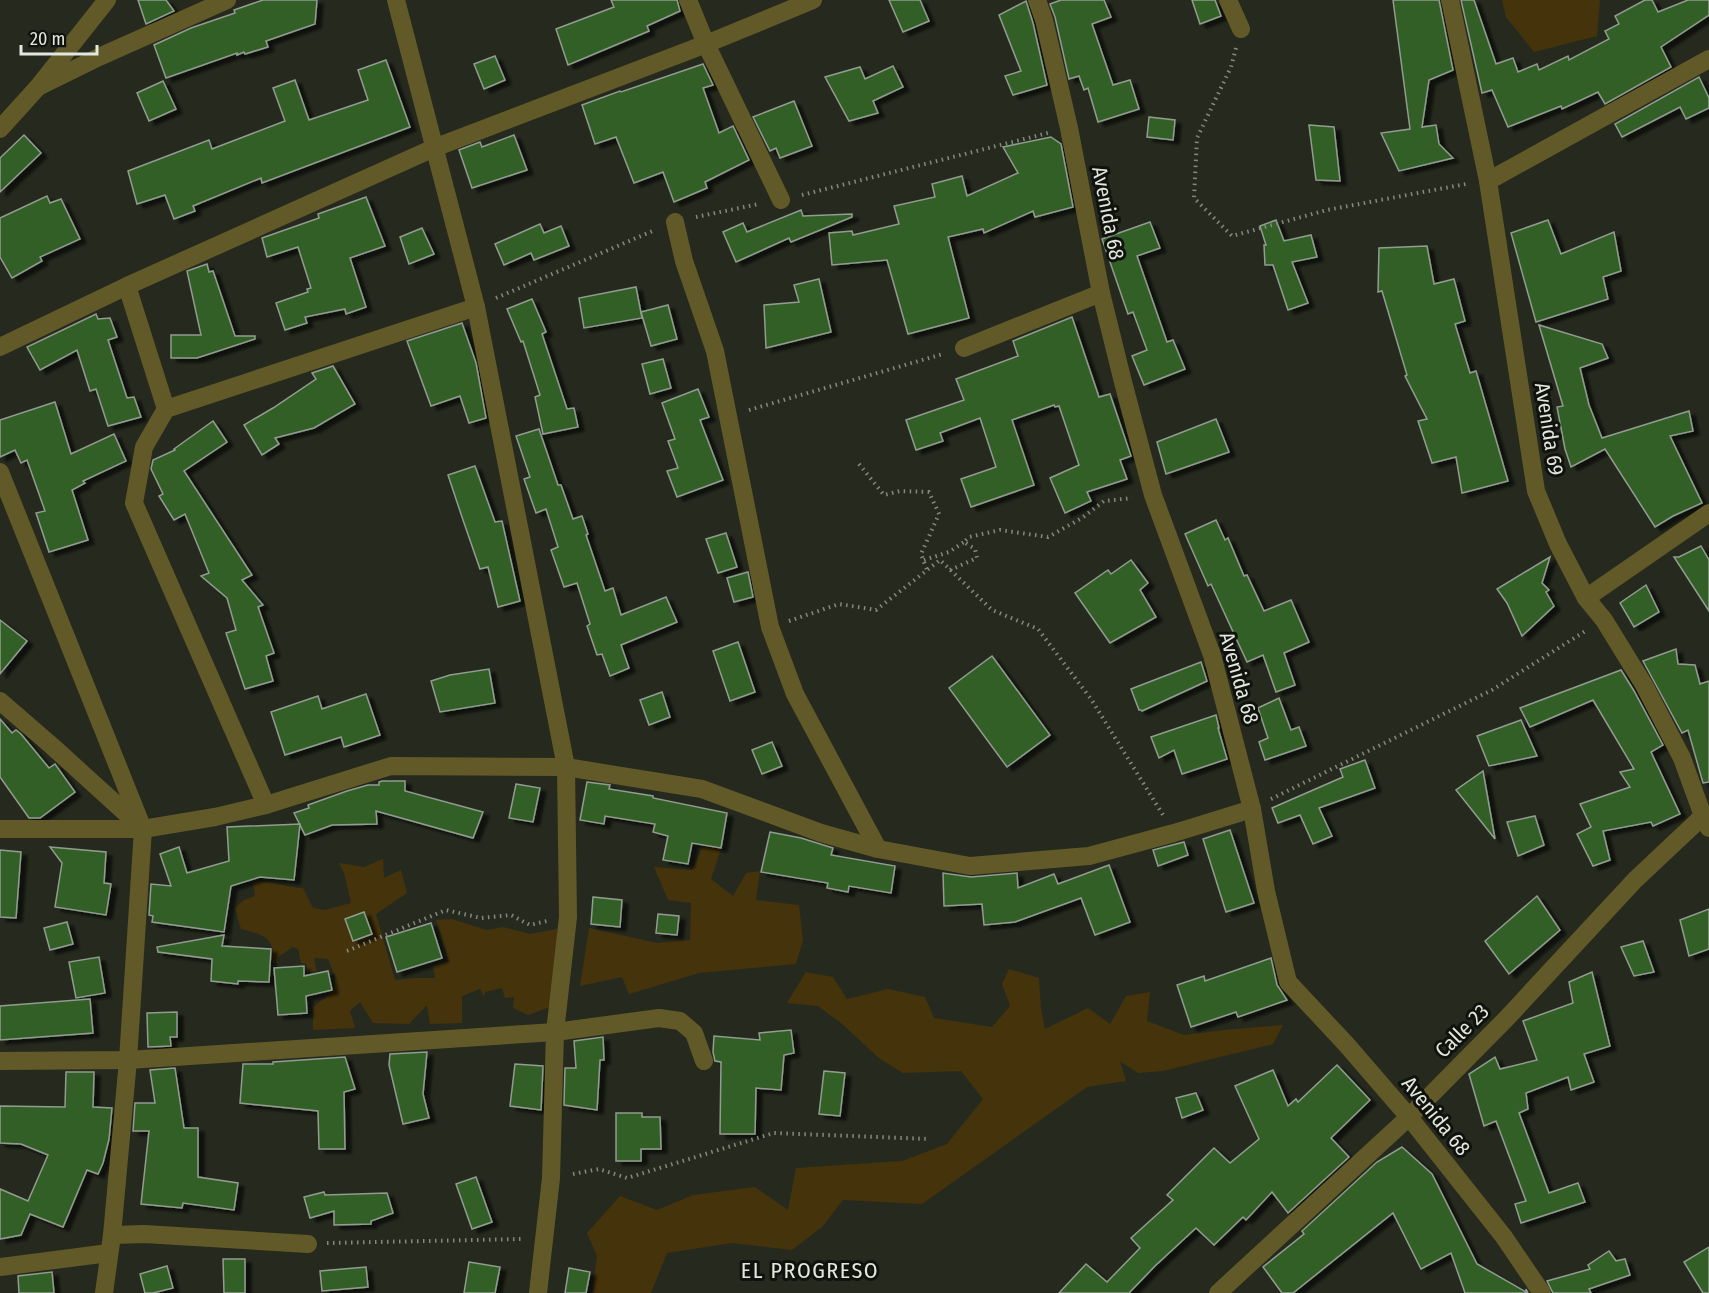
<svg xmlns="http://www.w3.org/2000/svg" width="1709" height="1293" font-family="'Fira Sans Condensed',sans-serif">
  <defs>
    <filter id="shadow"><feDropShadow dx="6" dy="4" stdDeviation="1.5" flood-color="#0009"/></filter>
  </defs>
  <rect width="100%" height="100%" fill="#262a1e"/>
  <g fill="#45330b">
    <polygon points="1502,0 1600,0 1597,36 1534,52 1506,17"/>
    <polygon points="703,846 721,849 711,879 733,896 746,873 760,871 756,900 799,905 803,940 796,964 699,973 629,994 622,977 580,986 589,928 657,943 690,940 691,903 668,900 654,867 692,870"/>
    <path d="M383,859L384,878L401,870L407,893L376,914L395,980L414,978H435L433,966L449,961L436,920L452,919L486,930L503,927L530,934L562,928L553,1006L528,1015L513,1008L514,997L505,998L502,988L485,992L484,997L480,989L462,996V1023L430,1024L427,1005L409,1024L373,1023L360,1002L350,1011L355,1028L313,1030V1007L334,991L335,976L328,959L314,958L317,971L307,973V964L301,963L298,949L293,947L278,957V963H273C275,937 264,935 241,929L235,908L244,900L255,896L253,883C270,879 286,888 303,888L313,908L324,910L351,903L344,873L339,863L364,867Z"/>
    <polygon points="1009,969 1039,978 1041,1009 1045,1029 1088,1008 1110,1024 1126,996 1150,992 1147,1021 1184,1035 1224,1030 1283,1025 1273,1044 1163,1071 1138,1073 1120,1061 1126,1081 1087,1087 922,1204 843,1200 822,1227 792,1250 732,1243 667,1253 651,1293 592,1293 597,1256 587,1233 620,1196 657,1210 693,1195 755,1187 788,1210 796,1168 902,1161 947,1144 983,1099 961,1071 903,1073 880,1059 841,1023 818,1006 787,1003 806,972 833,977 847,999 888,989 925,997 934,1018 992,1027 1010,1006 1002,984"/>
  </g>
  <g fill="#315e28" stroke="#929c90" stroke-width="1.5" filter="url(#shadow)">
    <polygon points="138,0 166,0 174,11 146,24"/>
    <polygon points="263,0 317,0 315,24 266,41 268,47 245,54 244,52 237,55 237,53 166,78 154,45 191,28 235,13 234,10"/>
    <polygon points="611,0 677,0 680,11 647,26 649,31 568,65 556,29 614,7"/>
    <polygon points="889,0 920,0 929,21 903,32"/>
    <polygon points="1061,0 1104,0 1111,17 1092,24 1113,85 1130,80 1139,109 1098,122 1088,88 1084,90 1079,76 1069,79 1055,17 1050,4"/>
    <polygon points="1192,0 1215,0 1221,16 1200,24"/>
    <polygon points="1393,0 1439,0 1453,70 1429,80 1422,127 1436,125 1439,144 1453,158 1399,171 1381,133 1410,129"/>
    <polygon points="1461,0 1474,0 1496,64 1513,58 1518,72 1537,64 1539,70 1568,56 1569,60 1609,39 1605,31 1619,24 1615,16 1645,0 1652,0 1658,12 1688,0 1709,0 1709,15 1661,47 1671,67 1605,104 1598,92 1562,109 1561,106 1508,127 1492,90 1482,93"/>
    <polygon points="1026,1 1033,23 1047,85 1013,95 1005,76 1021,71 999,15"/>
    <polygon points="495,56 505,80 484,89 474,64"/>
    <polygon points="386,60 410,127 262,183 261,178 193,206 195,211 174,219 165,195 137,204 128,171 209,140 212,149 285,121 273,88 295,80 309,120 368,100 358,70"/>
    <polygon points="703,64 713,85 703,88 719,133 733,126 749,160 705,182 707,188 674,202 663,172 634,183 616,137 595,144 582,105 620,91 621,92"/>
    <polygon points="893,66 903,87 873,101 878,113 849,121 825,77 860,67 865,79"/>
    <polygon points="1699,77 1709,98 1709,108 1686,119 1680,107 1622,137 1615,124"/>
    <polygon points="163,81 176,109 149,121 137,93"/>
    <polygon points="794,101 812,146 780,158 776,148 770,151 753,117"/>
    <polygon points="1149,117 1175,120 1173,140 1147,137"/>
    <polygon points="1309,125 1334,127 1340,181 1316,180"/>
    <polygon points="24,135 41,153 0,192 0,158"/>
    <polygon points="514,135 527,170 472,188 459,150 480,142 482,147"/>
    <polygon points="1051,137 1061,144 1073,207 1035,217 1033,211 984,233 983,229 948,237 969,318 908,334 887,260 832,265 829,233 852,231 853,235 899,224 894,206 935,197 932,184 962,176 967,196 1018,173 1003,147"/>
    <polygon points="47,196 50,203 61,199 80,239 40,257 42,261 12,278 0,257 0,218"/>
    <polygon points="366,197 385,246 350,258 366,307 346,314 345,309 305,317 307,323 285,330 276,303 308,292 307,289 311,288 298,247 267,257 262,238 319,218 318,214"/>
    <polygon points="801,210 803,216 852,214 852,217 791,242 789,238 736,262 723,232 743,223 747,232"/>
    <polygon points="1276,220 1284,241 1311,235 1317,257 1292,262 1308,303 1288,310 1273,265 1265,265 1264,245 1266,245 1260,226"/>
    <polygon points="1548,220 1561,254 1614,232 1621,271 1603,277 1608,299 1536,322 1511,233"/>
    <polygon points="1150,222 1160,248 1137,256 1167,342 1173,340 1185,369 1144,385 1132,356 1147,350 1133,312 1128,314 1102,239"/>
    <polygon points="540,224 544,233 561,226 569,246 534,260 531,253 504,265 495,244"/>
    <polygon points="422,228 434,254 409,264 400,237"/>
    <polygon points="1427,246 1434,284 1454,279 1465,321 1455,324 1470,373 1476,371 1508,481 1462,493 1456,457 1432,463 1418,421 1427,419 1405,376 1407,375 1382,291 1378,292 1379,248"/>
    <polygon points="207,264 209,272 213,271 235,336 255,336 255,339 197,358 171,358 171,335 201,335 187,271"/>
    <polygon points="819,279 831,332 766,348 764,305 799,302 794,285"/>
    <polygon points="636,287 642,318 584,328 579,298"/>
    <polygon points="532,299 546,332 542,334 567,409 574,408 578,427 543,434 535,397 540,395 523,341 521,342 507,309"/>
    <polygon points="668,305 677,339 651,346 641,312"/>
    <polygon points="96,314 98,319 110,318 117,337 108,340 127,398 134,397 141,417 108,426 96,389 90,391 77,350 40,370 27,347"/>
    <polygon points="1072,317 1099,397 1110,394 1131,456 1120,460 1127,479 1087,492 1091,501 1065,513 1050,478 1079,465 1059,406 1055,407 1054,405 1012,420 1034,485 971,507 961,479 996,467 980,418 940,433 943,441 916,450 906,420 964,400 956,379 1018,356 1013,341"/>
    <polygon points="462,323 476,363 486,418 469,423 460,396 431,406 407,341"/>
    <polygon points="1539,325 1602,344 1608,358 1580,368 1589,405 1602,438 1689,411 1693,431 1670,436 1702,503 1673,516 1655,527 1605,449 1571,467 1565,449 1557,407 1563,406"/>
    <polygon points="663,359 671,388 650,394 642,364"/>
    <polygon points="333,366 355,404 314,428 275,438 279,444 262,455 244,425 273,408 316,379 312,373"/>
    <polygon points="698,389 709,417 700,420 723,480 677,497 667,471 678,468 668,441 675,439 662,403"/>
    <polygon points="55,402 71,454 114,434 126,461 83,481 85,483 72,490 88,540 49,552 36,513 45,511 27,460 21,463 15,450 0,457 0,420"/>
    <polygon points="1216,419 1229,452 1166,474 1157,442"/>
    <polygon points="213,421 227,442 184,471 252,575 242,580 263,605 258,607 274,653 266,656 273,681 245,689 226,633 236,630 227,598 201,576 209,573 185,514 174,520 159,496 163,494 151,469 153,460 175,450 174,449"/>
    <polygon points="539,429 558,485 561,485 573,519 582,516 588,534 586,535 605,591 613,588 621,615 666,597 677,622 621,645 629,668 610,676 602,654 597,655 587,626 590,624 577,583 564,587 551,550 558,547 546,509 536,513 524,479 530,477 516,436"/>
    <polygon points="475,466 495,522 502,521 520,601 498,607 488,567 480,569 463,520 448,475"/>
    <polygon points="1216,520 1225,540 1228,538 1244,576 1247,575 1264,611 1291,600 1309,642 1284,653 1295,685 1276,692 1263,655 1247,662 1211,584 1208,586 1185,534"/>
    <polygon points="726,533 737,567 718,573 706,539"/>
    <polygon points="1701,546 1709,560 1709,611 1674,557 1679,557"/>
    <polygon points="1550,557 1542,583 1549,590 1546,592 1554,606 1522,636 1507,603 1497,589"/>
    <polygon points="1131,560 1148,583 1140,590 1156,617 1110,643 1075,593 1108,570 1111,574"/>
    <polygon points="748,572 753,597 734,602 727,578"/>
    <polygon points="1646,585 1659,612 1634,627 1620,603"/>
    <polygon points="0,620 27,641 0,674"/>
    <polygon points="738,642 755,692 730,701 713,651"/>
    <polygon points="1676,649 1678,664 1695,665 1700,684 1709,681 1709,782 1703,783 1688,730 1682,733 1643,661"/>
    <polygon points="992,656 1050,735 1007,767 949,688"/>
    <polygon points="1201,662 1207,681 1142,711 1141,710 1139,710 1131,689"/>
    <polygon points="489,669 495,703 440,712 431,681 450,675"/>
    <polygon points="1621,670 1634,691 1663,745 1651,752 1680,814 1653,826 1651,822 1603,831 1610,860 1593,866 1577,834 1591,827 1580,804 1630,787 1620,772 1634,769 1593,700 1530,727 1520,708"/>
    <polygon points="662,692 670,717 649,725 640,700"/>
    <polygon points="366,694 380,735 344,747 341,737 285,755 271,712 318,696 322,709"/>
    <polygon points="1279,698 1291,730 1299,727 1306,746 1265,760 1259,742 1268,738 1258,708"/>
    <polygon points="1216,715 1219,728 1218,728 1227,759 1182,774 1174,750 1159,758 1151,737"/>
    <polygon points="0,719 12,733 16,730 21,734 49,768 55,764 75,792 40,818 29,818 0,777"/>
    <polygon points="1521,720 1537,756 1489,766 1477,736"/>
    <polygon points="772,742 782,766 762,774 752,750"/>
    <polygon points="1365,760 1375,788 1319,808 1332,836 1313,844 1300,815 1278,823 1272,808 1343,777 1340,769"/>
    <polygon points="1483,771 1495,839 1456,790"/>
    <polygon points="382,781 405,781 405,791 483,812 473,838 376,811 377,824 332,825 305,835 294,813 309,808 308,805 347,791 368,785 379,785 379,782"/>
    <polygon points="587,782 610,785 609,789 653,796 653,798 727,813 721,848 692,843 688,864 663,860 668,836 653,832 655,824 605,816 604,824 580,820"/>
    <polygon points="516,784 540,788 533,822 509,818"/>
    <polygon points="1535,816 1544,845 1518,856 1507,822"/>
    <polygon points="300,824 294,880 260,877 231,886 224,932 152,922 153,916 149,915 151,884 171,886 160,854 179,847 187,873 229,861 227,827"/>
    <polygon points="1230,830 1254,903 1226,912 1203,839"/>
    <polygon points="770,832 801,838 833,848 831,855 895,866 891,893 849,886 848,892 827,888 828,883 761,872"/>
    <polygon points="1184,842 1188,855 1158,866 1153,850"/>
    <polygon points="50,847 106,852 104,883 111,884 106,915 55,907 62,863"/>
    <polygon points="0,850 21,852 16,918 0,917"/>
    <polygon points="1109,865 1130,922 1095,935 1081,898 1015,922 984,925 982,904 944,906 943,873 971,877 1017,873 1018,888 1054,874 1058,884"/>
    <polygon points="1537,896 1560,930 1509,974 1485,941"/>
    <polygon points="593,897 622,900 620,927 591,924"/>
    <polygon points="1709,909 1709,949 1689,956 1680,920"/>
    <polygon points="364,912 372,934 353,941 345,919"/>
    <polygon points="658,914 679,916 677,935 656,933"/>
    <polygon points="67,922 73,944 50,950 44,928"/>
    <polygon points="431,923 442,958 397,972 386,937"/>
    <polygon points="224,935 222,946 271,949 269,982 238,981 238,984 211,981 212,959 158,952 157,947"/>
    <polygon points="1643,941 1654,972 1634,976 1621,947"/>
    <polygon points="99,957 105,993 76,998 69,962"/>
    <polygon points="1271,958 1277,985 1287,1000 1238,1017 1236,1012 1191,1027 1177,985 1204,976 1205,981"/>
    <polygon points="304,966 304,976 328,971 332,990 306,996 307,1013 278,1015 274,968"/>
    <polygon points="1592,972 1610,1046 1584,1054 1594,1082 1571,1090 1568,1077 1526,1093 1528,1109 1519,1113 1549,1193 1578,1183 1585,1202 1521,1223 1515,1204 1526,1201 1496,1121 1484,1126 1469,1074 1495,1057 1500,1069 1537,1060 1523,1021 1573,1003 1569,982"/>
    <polygon points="90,999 93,1033 0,1040 0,1006"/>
    <polygon points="177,1012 177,1037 170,1037 171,1046 148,1047 147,1013"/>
    <polygon points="791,1030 794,1053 784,1055 781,1090 756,1088 755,1134 720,1134 721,1062 715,1061 713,1052 714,1036 760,1040 759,1033"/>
    <polygon points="603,1037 604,1060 600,1060 597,1110 564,1105 565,1068 576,1068 574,1041"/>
    <polygon points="427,1052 423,1094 429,1118 403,1124 389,1065 390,1054"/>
    <polygon points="345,1057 355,1089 344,1092 345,1149 319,1149 318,1111 240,1103 243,1064 273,1064 273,1062"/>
    <polygon points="515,1064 543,1066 541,1110 510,1106"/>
    <polygon points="1337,1065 1370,1100 1331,1138 1349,1157 1288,1213 1272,1192 1246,1220 1243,1217 1214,1245 1196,1228 1155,1266 1129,1293 1059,1293 1086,1264 1107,1282 1140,1248 1131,1238 1173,1200 1167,1195 1214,1148 1230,1163 1259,1139 1235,1086 1273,1070 1288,1106 1296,1099 1298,1102"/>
    <polygon points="175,1068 184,1128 198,1128 198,1177 238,1183 234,1210 183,1203 182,1208 141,1204 149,1131 133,1131 135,1103 155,1103 150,1070"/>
    <polygon points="824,1071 845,1073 840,1116 819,1114"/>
    <polygon points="66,1072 94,1072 93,1107 112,1108 109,1139 103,1163 98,1174 87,1170 63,1227 30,1214 21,1235 0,1239 0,1189 28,1201 48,1155 21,1144 0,1143 0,1106 65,1107"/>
    <polygon points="1196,1093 1203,1110 1182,1118 1176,1098"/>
    <polygon points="616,1113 642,1113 642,1117 660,1117 661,1149 641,1149 641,1161 616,1161"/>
    <polygon points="1402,1147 1432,1174 1477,1264 1526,1292 1526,1289 1528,1293 1465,1293 1451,1253 1421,1269 1393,1213 1293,1293 1282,1293 1263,1267 1304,1234 1302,1231 1377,1162"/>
    <polygon points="476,1177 492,1222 472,1229 456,1184"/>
    <polygon points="324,1192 325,1195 387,1193 393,1213 371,1221 371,1224 334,1225 334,1211 310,1218 304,1197"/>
    <polygon points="1709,1247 1709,1293 1703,1293 1684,1262"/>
    <polygon points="1609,1251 1616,1261 1625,1259 1630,1275 1589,1289 1591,1293 1553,1293 1547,1281 1590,1269 1588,1265"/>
    <polygon points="223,1259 245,1259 245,1293 224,1293"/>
    <polygon points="469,1262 500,1267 495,1293 464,1293"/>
    <polygon points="167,1266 173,1288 153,1293 145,1293 140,1274"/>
    <polygon points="366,1267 368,1287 322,1291 320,1271"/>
    <polygon points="569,1268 590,1272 586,1293 565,1293"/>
    <polygon points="52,1272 54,1293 19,1293 18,1276"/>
  </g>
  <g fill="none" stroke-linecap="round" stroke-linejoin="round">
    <g stroke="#86897f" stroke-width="4" stroke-dasharray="1.5 4.5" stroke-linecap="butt">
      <polyline points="1236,48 1231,67 1197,138 1194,198 1232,236 1327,210 1466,184"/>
      <polyline points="802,195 1048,133"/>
      <polyline points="696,217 759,204"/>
      <polyline points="496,298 655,230"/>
      <polyline points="749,410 943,354"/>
      <polyline points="859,464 884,495 900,491 929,492 939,514 921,554 927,570"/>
      <polyline points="924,560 949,552 964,542"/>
      <polyline points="950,570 977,558 975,549 964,542 969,537 1000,530 1048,537 1082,518 1104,501 1132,498"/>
      <polyline points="789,621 839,604 876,610 940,560 992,610 1038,629 1091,699 1163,815"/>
      <polyline points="1271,799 1492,690 1587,630"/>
      <polyline points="347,951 446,910 481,918 511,915 530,925 547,921"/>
      <polyline points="573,1174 599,1169 627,1178 774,1133 929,1139"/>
      <polyline points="327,1243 523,1239"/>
    </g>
    <g stroke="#615a28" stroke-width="18">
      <polyline points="396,0 476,307 566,767 568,917 555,1032 551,1178 538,1293"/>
      <polyline points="688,0 706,44 781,200"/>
      <polyline points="1037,0 1044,20 1069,128 1101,293 1123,382 1153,495 1212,655 1252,809 1266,891 1288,982 1346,1044 1409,1117 1504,1237 1542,1293"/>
      <polyline points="1228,0 1241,29"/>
      <polyline points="1450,0 1488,181 1536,491 1558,544 1586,598 1604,620 1644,685 1682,758 1703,816 1709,828"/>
      <polyline points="38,87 99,57 227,0"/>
      <polyline points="0,129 38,87 107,0"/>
      <polyline points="1488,181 1709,59"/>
      <polyline points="675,222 684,261 715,351 770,627 795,694 878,849"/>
      <polyline points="127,286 166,409 144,447 134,503 266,805"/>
      <polyline points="0,347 127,286 434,148 706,44 813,0"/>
      <polyline points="964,348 1101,293"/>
      <polyline points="166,409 476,307"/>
      <polyline points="0,472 143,829 128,1060 112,1235 104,1293"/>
      <polyline points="1586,598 1709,513"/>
      <polyline points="0,701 52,746 140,826"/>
      <polyline points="0,829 143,829 215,817 266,805 391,766 566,767 702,789 821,833 878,849 970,866 1089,856 1174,833 1252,809"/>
      <polyline points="0,1061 128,1060 555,1032 659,1018 680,1021 694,1033 704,1061"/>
      <polyline points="112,1235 144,1234 308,1244"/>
      <polyline points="0,1267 109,1253"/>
      <polyline points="1218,1293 1409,1117 1506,1019 1635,880 1703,816"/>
    </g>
  </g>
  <g text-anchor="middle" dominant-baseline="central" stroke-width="6" stroke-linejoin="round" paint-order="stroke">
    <g font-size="21" fill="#e4e7df" stroke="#10120d">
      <text transform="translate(1108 213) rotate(79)">Avenida 68</text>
      <text transform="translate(1549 429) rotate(81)">Avenida 69</text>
      <text transform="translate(1239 678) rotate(74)">Avenida 68</text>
      <text transform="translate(1462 1031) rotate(-45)">Calle 23</text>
      <text transform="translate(1436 1116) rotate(51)">Avenida 68</text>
    </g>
    <g font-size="22" letter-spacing="1.5" fill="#e4e7df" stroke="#10120d">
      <text x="810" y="1270">EL PROGRESO</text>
    </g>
  </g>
  <path d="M21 45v9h76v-9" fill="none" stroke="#e4e7df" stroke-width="3"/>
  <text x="30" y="45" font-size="18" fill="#e4e7df" stroke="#10120d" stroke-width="4.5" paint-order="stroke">20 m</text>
</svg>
